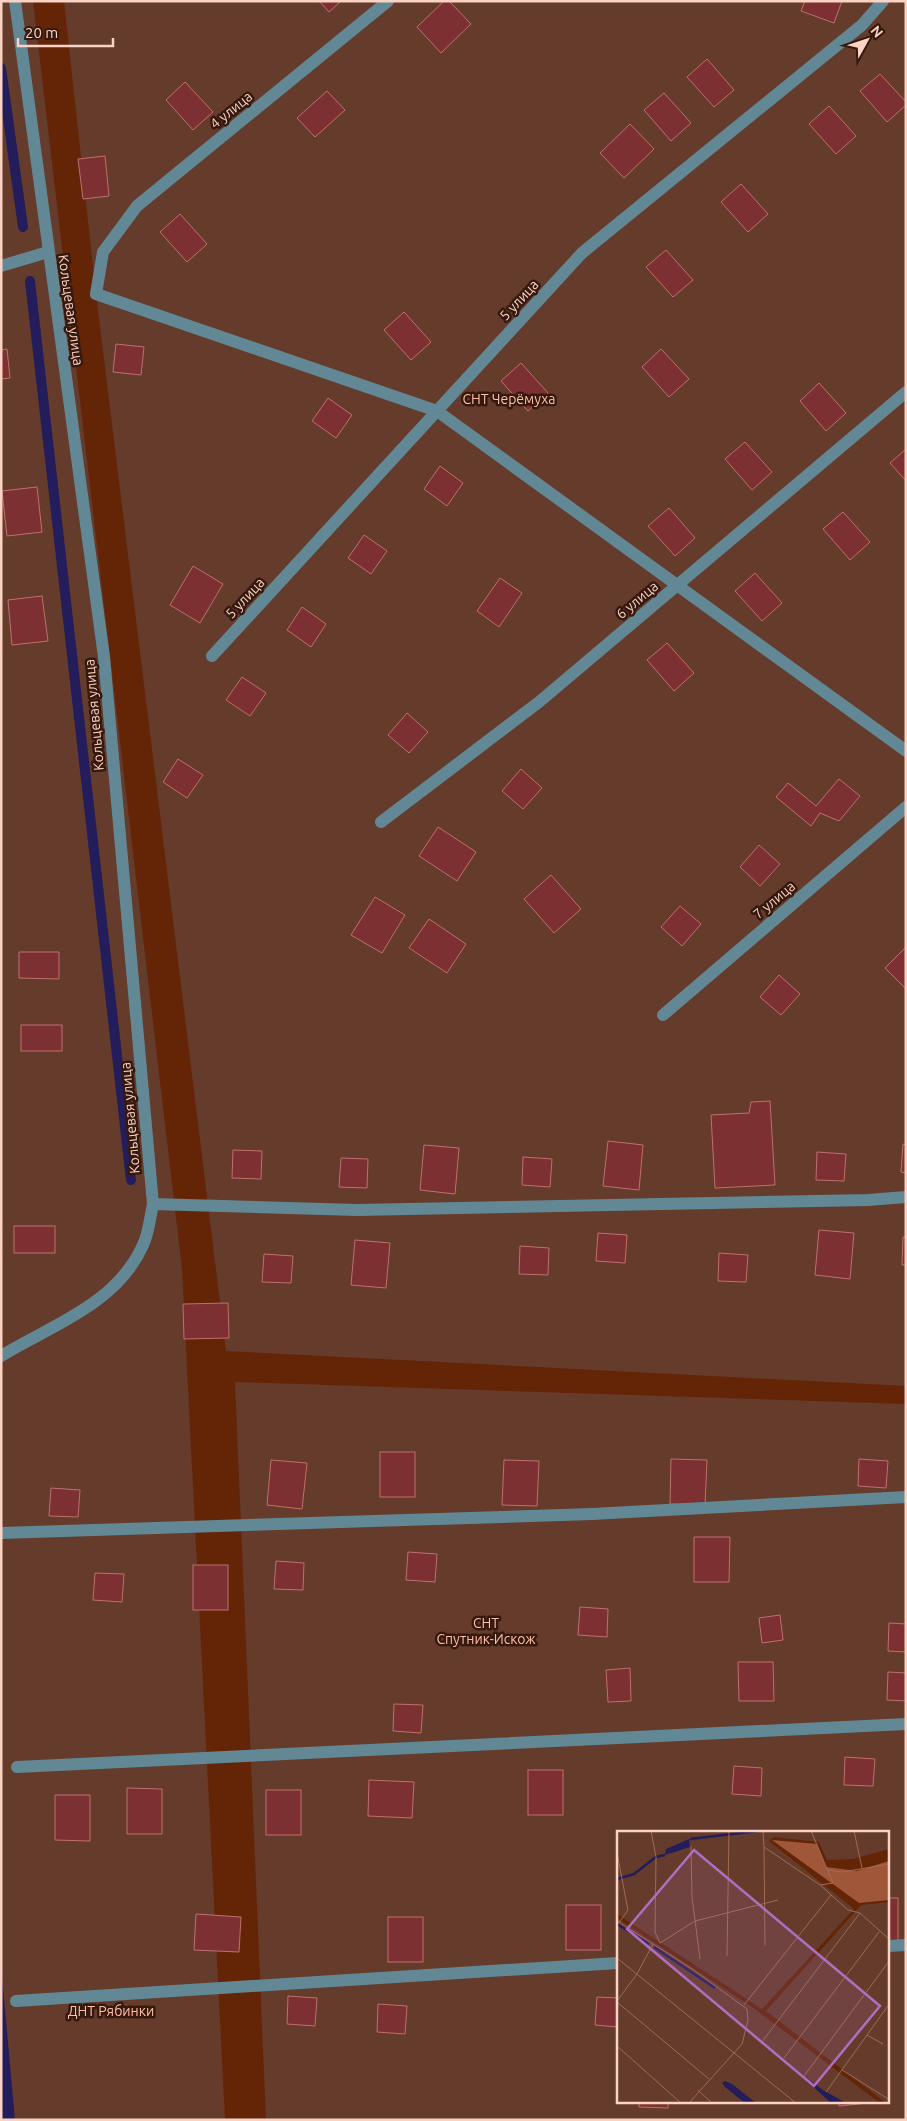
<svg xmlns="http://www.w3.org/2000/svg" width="907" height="2121" font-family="Ubuntu,sans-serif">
  <rect width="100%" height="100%" fill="#642507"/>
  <g fill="#653b2b" fill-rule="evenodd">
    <polygon points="1,1 33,1 182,1269 225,2120 1,2120"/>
    <polygon points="64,1 906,1 906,1386 226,1351 96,294"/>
    <path d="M235,1382L906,1404V2120H266ZM618,1832H888V2102H618Z"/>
  </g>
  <polygon fill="#231d5b" points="1,1826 2,1976 15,2120 1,2120"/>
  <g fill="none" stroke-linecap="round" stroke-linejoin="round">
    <g stroke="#231d5b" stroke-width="10">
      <polyline points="1,68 23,227"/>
      <polyline points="30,281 131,1180"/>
    </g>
  </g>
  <g fill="#7c3031" stroke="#be706e">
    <polygon points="319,1 341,1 329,12"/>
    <polygon points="444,1 449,1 471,24 441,53 417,27"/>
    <polygon points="805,1 842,1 834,23 801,11"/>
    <polygon points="707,59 734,90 714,107 687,77"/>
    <polygon points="880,74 906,102 906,105 887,122 860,91"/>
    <polygon points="185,82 213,112 193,130 166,100"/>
    <polygon points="327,91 345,110 315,137 297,118"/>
    <polygon points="664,93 691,123 671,141 644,110"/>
    <polygon points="829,106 856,136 836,154 809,124"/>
    <polygon points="630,124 654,149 624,178 600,153"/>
    <polygon points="105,156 109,196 83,199 78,159"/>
    <polygon points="741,184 768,214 748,232 721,202"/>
    <polygon points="180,214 207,244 187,262 160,232"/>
    <polygon points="666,250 693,280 673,297 646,267"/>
    <polygon points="404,312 431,342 411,360 384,330"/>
    <polygon points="116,344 144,347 141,375 113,372"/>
    <polygon points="7,349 10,378 1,379 1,350"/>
    <polygon points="661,349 689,379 669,397 642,367"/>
    <polygon points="521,363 548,393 528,411 501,381"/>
    <polygon points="819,383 846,413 826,431 800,401"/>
    <polygon points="328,398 352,415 336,438 312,421"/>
    <polygon points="745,442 772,472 752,490 725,459"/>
    <polygon points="906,449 906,481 890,463"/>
    <polygon points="440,466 463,483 447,506 424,489"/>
    <polygon points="37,487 42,532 7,536 2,491"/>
    <polygon points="669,508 695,538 675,556 648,526"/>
    <polygon points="843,512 870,542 850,560 823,529"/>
    <polygon points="364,535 387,551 371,574 348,558"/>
    <polygon points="193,566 223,584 200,623 170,605"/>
    <polygon points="755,573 782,603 762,621 735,591"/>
    <polygon points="500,578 522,593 499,627 477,611"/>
    <polygon points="42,596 48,641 12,645 8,600"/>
    <polygon points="302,607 326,624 311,647 287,630"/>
    <polygon points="667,643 694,673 674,691 647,660"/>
    <polygon points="242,677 266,693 250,716 226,700"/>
    <polygon points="407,713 428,732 409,753 388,735"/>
    <polygon points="178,759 203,775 187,798 163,782"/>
    <polygon points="521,769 542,788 523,809 502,791"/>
    <polygon points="839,779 860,796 839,821 820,813 811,826 776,797 788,783 816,806"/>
    <polygon points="438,827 476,852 457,881 419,856"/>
    <polygon points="759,845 780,864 760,886 740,867"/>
    <polygon points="551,875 581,909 554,933 524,899"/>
    <polygon points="375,897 405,915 382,953 351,935"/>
    <polygon points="680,906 701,924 682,946 661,927"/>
    <polygon points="429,919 466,944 447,973 409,948"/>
    <polygon points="906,947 906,989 885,968"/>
    <polygon points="19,952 59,952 59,979 19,978"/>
    <polygon points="779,975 800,994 781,1015 760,997"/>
    <rect x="21" y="1025" width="41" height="26"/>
    <polygon points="770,1101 775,1185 715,1188 711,1115 749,1113 751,1102"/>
    <polygon points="608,1141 643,1145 639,1190 603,1186"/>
    <polygon points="903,1144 906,1145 906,1173 901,1172"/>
    <polygon points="424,1145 459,1148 455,1194 420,1190"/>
    <polygon points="233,1150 262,1151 261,1179 232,1178"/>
    <polygon points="817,1152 846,1154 844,1181 816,1180"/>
    <polygon points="523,1157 552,1159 550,1187 522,1185"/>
    <polygon points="341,1158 368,1159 367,1188 339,1187"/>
    <rect x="14" y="1226" width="41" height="27"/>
    <polygon points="819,1230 854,1233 850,1279 815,1275"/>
    <polygon points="598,1233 627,1235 625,1263 596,1261"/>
    <polygon points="903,1237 906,1237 906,1265 902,1265"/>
    <polygon points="355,1240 390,1243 386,1288 351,1285"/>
    <polygon points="520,1246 549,1248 548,1275 519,1274"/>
    <polygon points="719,1253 748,1255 746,1282 718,1281"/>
    <polygon points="264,1254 293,1256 291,1283 262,1282"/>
    <polygon points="228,1303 229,1338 184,1339 183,1304"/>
    <rect x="380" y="1452" width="35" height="45"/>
    <polygon points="671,1459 707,1460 705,1505 670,1504"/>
    <polygon points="859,1459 888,1461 886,1488 858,1486"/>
    <polygon points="271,1460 307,1463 302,1509 267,1505"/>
    <polygon points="504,1460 539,1461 537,1506 502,1505"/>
    <polygon points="51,1488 80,1490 78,1517 49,1516"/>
    <polygon points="694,1537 730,1537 729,1582 694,1582"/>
    <polygon points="408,1552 437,1554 435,1582 406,1580"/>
    <polygon points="276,1561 304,1563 303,1590 274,1589"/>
    <rect x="193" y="1565" width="35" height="45"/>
    <polygon points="95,1573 124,1574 122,1602 93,1600"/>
    <polygon points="580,1607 608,1609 607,1637 578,1635"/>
    <polygon points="780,1615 783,1640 762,1643 759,1618"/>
    <polygon points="889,1623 906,1624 906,1652 888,1651"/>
    <polygon points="738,1662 773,1662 774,1701 739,1701"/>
    <polygon points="630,1668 631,1701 608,1702 606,1670"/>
    <polygon points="888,1672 906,1673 906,1701 887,1700"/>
    <polygon points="394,1704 423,1705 421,1733 393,1731"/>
    <polygon points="845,1757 875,1759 873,1786 844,1785"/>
    <polygon points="734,1766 762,1768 761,1796 732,1794"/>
    <rect x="528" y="1770" width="35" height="45"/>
    <polygon points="369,1780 414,1782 412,1818 368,1816"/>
    <polygon points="127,1788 162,1789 162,1834 127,1834"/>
    <rect x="266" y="1790" width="35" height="45"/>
    <polygon points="55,1795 90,1795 90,1841 55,1840"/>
    <rect x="888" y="1898" width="10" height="45"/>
    <rect x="566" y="1905" width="35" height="45"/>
    <polygon points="196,1914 241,1917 239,1952 194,1950"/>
    <rect x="388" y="1917" width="35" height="45"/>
    <polygon points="288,1996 317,1998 315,2026 287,2024"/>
    <polygon points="597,1997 618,1998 618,2027 595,2025"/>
    <polygon points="378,2004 407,2006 405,2034 377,2032"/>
    <polygon points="639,2102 668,2102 668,2108 639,2107"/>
    <polygon points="839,2102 878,2102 839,2106"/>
  </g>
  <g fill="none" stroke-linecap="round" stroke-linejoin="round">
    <g stroke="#628896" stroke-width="12">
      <polyline points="388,1 137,206 103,252 96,294 437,411 906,751"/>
      <polyline points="1,266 48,252"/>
      <polyline points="212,656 582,253 862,25 883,1"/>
      <polyline points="381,822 539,702 906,392"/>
      <polyline points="663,1015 906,807"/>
      <polyline points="153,1204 357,1210 868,1200 906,1197"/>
      <path d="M1,1356C52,1325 117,1304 143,1245C149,1233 150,1217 153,1204L104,657L15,1"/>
      <polyline points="1,1533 592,1514 906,1497"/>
      <polyline points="17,1767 906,1724"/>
      <polyline points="888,1946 906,1945"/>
      <polyline points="16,2001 618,1963"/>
    </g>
  </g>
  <g text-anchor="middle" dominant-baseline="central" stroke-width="5" stroke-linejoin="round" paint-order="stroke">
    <g font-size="14" fill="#fbd3c4" stroke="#36190e">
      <text transform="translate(231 110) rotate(-39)">4 улица</text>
      <text transform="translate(519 300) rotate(-47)">5 улица</text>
      <text transform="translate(71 310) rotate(82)">Кольцевая улица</text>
      <text transform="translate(245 598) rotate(-47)">5 улица</text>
      <text transform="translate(637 600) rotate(-40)">6 улица</text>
      <text transform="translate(94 715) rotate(-95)">Кольцевая улица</text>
      <text transform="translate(774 900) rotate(-40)">7 улица</text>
      <text transform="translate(130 1118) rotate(-95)">Кольцевая улица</text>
    </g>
    <g font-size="14" fill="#ffbea6" stroke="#36190e">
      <text x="509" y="399">СНТ Черёмуха</text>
      <text x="486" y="1623">СНТ<tspan x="486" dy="16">Спутник-Искож</tspan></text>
      <text x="111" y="2011">ДНТ Рябинки</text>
    </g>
  </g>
  <g transform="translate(617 1831)">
    <rect width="272" height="272" fill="#642507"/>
    <path d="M0,0H272V18L236,28L210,29L202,11L157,6L152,10L237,78L145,178L0,83ZM272,71V272H269L149,180L244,74ZM0,87L135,176L263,272H0Z" fill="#653b2b"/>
    <path d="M155,9L200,13L209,36L240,40L272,30V69L242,72Z" fill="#a05639"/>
    <path d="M72,8L73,16L48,24L49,18ZM171,233L206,259L229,272H214ZM108,250L115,253L139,272H128L108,256L105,252Z" fill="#231d5b"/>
    <path fill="none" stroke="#231d5b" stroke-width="2.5" d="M73,8L141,0M0,48L17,43L39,26L48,24M0,93L32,113M37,116L98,157"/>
    <path fill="none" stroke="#a06b53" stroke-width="1" d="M34,0L39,26L38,101L43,112L78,90L161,69M146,0L147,16L203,54L231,79L243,82L273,109M194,0L216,52L203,54M237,0L245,37M74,15L75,66L83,128M147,16L148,115M0,22L11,79L2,92M211,39L225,41L273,33M0,90L75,138L130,178L131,189L125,213L71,273M110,125L112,0M0,127L180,273M0,170L20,143L36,113M0,171L92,248M127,174L214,64M250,204L266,213M144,212L243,82M0,215L65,273M167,227L262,101M225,239L273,269M187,245L273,129M81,259L96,273M209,261L273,172"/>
    <path fill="#ae6fc1" fill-opacity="0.15" stroke="#ae6fc1" stroke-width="2.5" d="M77,19L263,175L197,255L10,98Z"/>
    <rect width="272" height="272" fill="none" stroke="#fbd3c4" stroke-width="2.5"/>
  </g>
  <rect width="907" height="2121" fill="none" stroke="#fbd3c4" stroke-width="5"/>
  <g transform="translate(867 40) rotate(50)" stroke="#36190e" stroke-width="4" paint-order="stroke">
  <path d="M0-4L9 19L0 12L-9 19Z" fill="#fbd3c4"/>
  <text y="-8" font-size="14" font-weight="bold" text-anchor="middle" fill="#fbd3c4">N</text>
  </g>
  <path d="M18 38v8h95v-8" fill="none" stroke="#fbd3c4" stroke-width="2.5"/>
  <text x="25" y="38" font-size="15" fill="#fbd3c4" stroke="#36190e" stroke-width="4" paint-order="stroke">20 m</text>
</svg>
